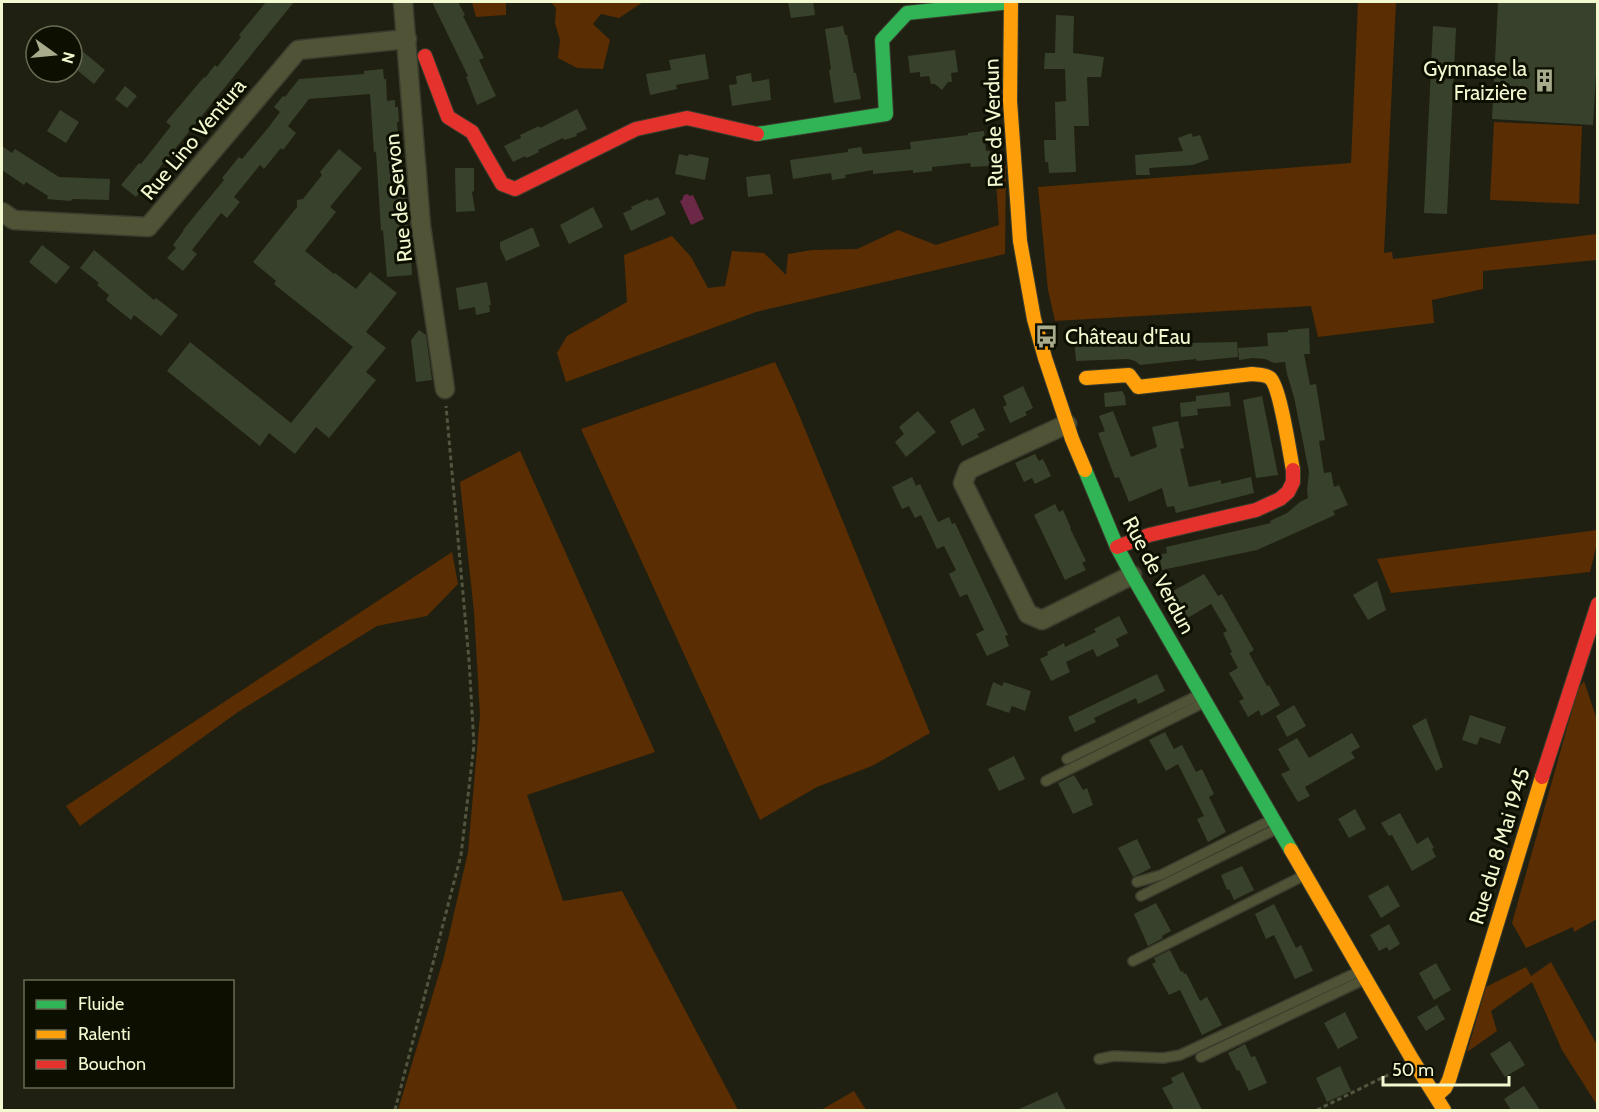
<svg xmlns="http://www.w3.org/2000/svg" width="1599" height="1112" font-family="Cabin,sans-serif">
  <rect width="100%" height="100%" fill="#1f2012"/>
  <g fill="#5a2d02">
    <polygon points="472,2 506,2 506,15 476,17"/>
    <polygon points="551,2 643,2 619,18 601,14 593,24 610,40 603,69 577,68 558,58 560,40 555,23 556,8"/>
    <polygon points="1358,2 1396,2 1384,253 1392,252 1393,259 1597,234 1597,260 1483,271 1483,289 1432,300 1434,323 1318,337 1311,306 1055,321 1048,290 1038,187 1351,163"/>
    <polygon points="1494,122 1582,126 1579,204 1490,200"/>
    <polygon points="1006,166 1005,254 756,312 566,382 557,353 567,336 627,302 624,255 672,236 691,257 708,288 725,286 732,251 764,253 786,275 788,254 812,250 857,249 898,230 936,245 999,225 995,169"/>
    <polygon points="775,362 795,405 930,733 872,766 817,787 760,820 581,429"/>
    <polygon points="520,451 655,752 527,795 563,901 622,891 738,1110 398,1110 444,957 468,852 480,715 474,612 460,482"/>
    <polygon points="1597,530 1597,543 1590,572 1391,593 1377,559"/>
    <polygon points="452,552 458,584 427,616 377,626 238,712 80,826 66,806"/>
    <polygon points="1584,681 1597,720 1597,919 1574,932 1573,927 1526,948 1512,923 1578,689"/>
    <polygon points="1551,962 1597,1045 1597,1105 1562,1050 1532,982 1491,1011 1497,1031 1467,1052 1486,987 1526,967 1531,976"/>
    <polygon points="854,1091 866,1110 821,1110"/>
  </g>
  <polygon fill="#6c2947" points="687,194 690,196 693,195 704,219 691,225 680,201 682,200 684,195"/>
  <g fill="#38412b">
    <polygon points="266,2 294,2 136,197 121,185 139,163 141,164 171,126 166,122 204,77 205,78 215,65 217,67 241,37 239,35"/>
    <polygon points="432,2 458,2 465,15 463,16 484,58 479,60 496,96 477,105 466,77 468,76"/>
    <polygon points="788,2 813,2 815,15 791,18"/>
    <polygon points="1498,2 1598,2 1598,40 1593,125 1492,119"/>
    <polygon points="1056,15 1074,16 1073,53 1104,57 1101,77 1087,77 1089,126 1074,126 1076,172 1049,173 1048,162 1045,162 1044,140 1056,140 1055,102 1066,101 1065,69 1044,69 1045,53 1055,53"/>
    <polygon points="843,26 845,35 847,35 854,73 856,73 861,99 834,103 829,70 831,69 825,29"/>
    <polygon points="1433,26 1456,28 1447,214 1424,213"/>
    <polygon points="81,50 105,70 94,84 72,66 72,62"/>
    <polygon points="955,50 958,72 951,73 952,82 948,82 942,90 935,84 931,84 929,76 920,77 920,72 910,73 908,56"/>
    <polygon points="705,54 709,79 676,85 677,89 650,95 646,74 671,70 669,60"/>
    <polygon points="383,69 384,79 386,79 387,101 395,100 395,107 398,107 399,122 397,122 400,168 402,191 406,191 409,256 411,256 412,275 387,277 383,230 381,231 376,151 374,153 370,94 309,99 288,126 296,133 283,150 281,148 264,169 260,165 234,197 240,202 227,218 221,213 192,250 197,254 183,271 167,258 176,248 173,245 184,230 183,230 224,180 222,178 239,157 242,159 268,128 280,112 274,107 283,96 285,97 299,79 364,74 364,71"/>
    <polygon points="751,73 752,82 769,79 771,100 732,106 729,85 737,84 736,76"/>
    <polygon points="125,86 137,96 127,108 115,99"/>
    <polygon points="577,109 587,129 576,134 577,136 564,140 563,138 538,150 539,152 531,156 526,158 525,156 513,162 504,146 521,138 520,135 539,126 540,128"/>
    <polygon points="60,110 79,122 66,143 47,131"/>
    <polygon points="984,131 986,151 990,151 991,166 971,167 970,163 932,167 932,171 913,173 913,170 873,174 873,170 845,175 846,178 832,180 831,173 793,179 790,160 848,152 848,149 861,147 863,154 911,149 910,142 968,135 968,133"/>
    <polygon points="1191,133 1193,137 1200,135 1209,159 1193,165 1149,168 1150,175 1136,175 1135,155 1183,151 1178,138"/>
    <polygon points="2,146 12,153 15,149 59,177 110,179 109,200 72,199 71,201 47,199 48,196 26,182 24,185 2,170"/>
    <polygon points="339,149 362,168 330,207 336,212 305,251 334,274 335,273 356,289 370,272 397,293 366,332 386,348 366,372 376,380 329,438 316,427 295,454 269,433 260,446 167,371 190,342 291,423 353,347 274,284 276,281 253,262 297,207 297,200 303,199 322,175 320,172"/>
    <polygon points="679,154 688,156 689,154 709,158 705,180 675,174"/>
    <polygon points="455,168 474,168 474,191 472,192 475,211 456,212"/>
    <polygon points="770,174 773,194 748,197 746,177"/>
    <polygon points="658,197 666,214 631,231 623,213 632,209 631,207 648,199 649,201"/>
    <polygon points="593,207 603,227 569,244 560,225"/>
    <polygon points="531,228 533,228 540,246 506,261 500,248 500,242"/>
    <polygon points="42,245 70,267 56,284 29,262"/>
    <polygon points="94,250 154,300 156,298 178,315 161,336 134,315 131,320 106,300 109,295 97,285 99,283 80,268"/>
    <polygon points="487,282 491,305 489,305 490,312 476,315 475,307 459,310 456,288"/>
    <polygon points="1309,328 1310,354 1304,354 1310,385 1316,384 1325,440 1319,441 1324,473 1331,472 1334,487 1339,485 1348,505 1333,511 1335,515 1257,550 1162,570 1159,555 1167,553 1166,547 1271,523 1270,521 1287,513 1300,502 1308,498 1307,490 1309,472 1294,397 1287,374 1285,362 1274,363 1265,359 1253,358 1239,360 1238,348 1268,346 1267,333 1288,332 1288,330"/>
    <polygon points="419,330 426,335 432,380 416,382 411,340"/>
    <polygon points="1186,335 1187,343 1237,342 1238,357 1197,361 1196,359 1140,365 1135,361 1128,359 1076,361 1074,339 1120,336 1121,340"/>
    <polygon points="1023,386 1033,408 1025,412 1027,415 1010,423 1003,407 1007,405 1003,396"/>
    <polygon points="1122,391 1125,396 1126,405 1105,407 1104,393"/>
    <polygon points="1229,392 1231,406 1197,409 1198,415 1181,417 1180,403 1196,401 1196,396"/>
    <polygon points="1262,396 1278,475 1256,478 1243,400"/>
    <polygon points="974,408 985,430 977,434 979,437 962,446 950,421"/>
    <polygon points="918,411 936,432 906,457 895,442 904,434 899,427"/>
    <polygon points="1113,411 1131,457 1157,447 1152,427 1178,421 1184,448 1180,449 1189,487 1221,480 1221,484 1251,477 1254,493 1176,513 1174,506 1167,507 1162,488 1129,502 1119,477 1115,478 1098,433 1105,431 1099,416"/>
    <polygon points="1035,454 1039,461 1043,459 1051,476 1035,484 1032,478 1024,482 1015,463"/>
    <polygon points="912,477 916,486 920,484 938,522 949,517 952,524 955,523 1008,635 1005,636 1009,646 987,656 976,634 984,630 967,594 960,597 949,574 956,570 944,546 937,549 921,515 915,518 909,506 902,509 892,487"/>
    <polygon points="1055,504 1059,512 1063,510 1071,528 1070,528 1086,561 1082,563 1086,570 1065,580 1034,515"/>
    <polygon points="1204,574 1218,596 1222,594 1254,650 1249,653 1267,686 1269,685 1280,705 1261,716 1259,710 1248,717 1239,701 1244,699 1229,673 1238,668 1230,653 1232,652 1223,633 1227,631 1211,604 1186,619 1171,592"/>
    <polygon points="1377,581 1386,610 1368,620 1353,595"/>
    <polygon points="1119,616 1128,633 1116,639 1119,646 1097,657 1093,649 1066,662 1070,672 1051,681 1040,659 1048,655 1047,652 1064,643 1065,647 1096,632 1094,629"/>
    <polygon points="1157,674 1165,691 1138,704 1136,698 1094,718 1096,722 1075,732 1068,717"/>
    <polygon points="993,682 1002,686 1004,682 1031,691 1025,711 1012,706 1009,713 986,705"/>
    <polygon points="1294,705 1306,726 1287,737 1276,716"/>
    <polygon points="1470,715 1506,727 1500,744 1480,737 1477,745 1462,740"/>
    <polygon points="1426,718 1443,767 1436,771 1412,726"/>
    <polygon points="1165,732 1174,749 1182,745 1196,772 1202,769 1214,794 1209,797 1226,832 1208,842 1197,819 1204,816 1178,764 1166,771 1149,740"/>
    <polygon points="1352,733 1360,747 1351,752 1355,758 1305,787 1310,796 1298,802 1281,774 1290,770 1278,749 1297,738 1309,758"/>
    <polygon points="1014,756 1025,779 999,791 988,769"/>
    <polygon points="1074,775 1083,790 1087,788 1093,805 1073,814 1058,783"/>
    <polygon points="1355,809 1366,829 1349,838 1338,819"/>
    <polygon points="1400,813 1417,844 1428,837 1434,848 1432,849 1436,857 1412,871 1392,835 1389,836 1381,823"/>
    <polygon points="1137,839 1151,868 1133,877 1118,848"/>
    <polygon points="1242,866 1254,890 1234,900 1229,889 1227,890 1221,875"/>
    <polygon points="1388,885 1400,906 1381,918 1368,896"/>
    <polygon points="1156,903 1171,931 1162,936 1163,938 1148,946 1134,914"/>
    <polygon points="1274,904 1296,948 1301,945 1313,971 1295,979 1274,935 1266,939 1255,914"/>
    <polygon points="1389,924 1400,944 1389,951 1387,947 1379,951 1370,935"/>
    <polygon points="1170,950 1181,972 1183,971 1184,974 1186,973 1200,1001 1207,997 1222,1025 1202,1035 1180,990 1169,995 1152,964 1156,962 1154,958"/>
    <polygon points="1436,963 1451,990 1434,1000 1419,973"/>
    <polygon points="1437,1005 1445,1019 1426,1031 1417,1017"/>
    <polygon points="1345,1012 1358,1038 1338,1049 1324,1023"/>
    <polygon points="1510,1041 1525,1065 1505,1077 1490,1054"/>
    <polygon points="1245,1044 1251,1057 1255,1056 1267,1083 1249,1091 1239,1070 1237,1071 1228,1053"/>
    <polygon points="1340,1066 1351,1091 1327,1102 1316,1078"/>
    <polygon points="1183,1072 1202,1110 1174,1110 1162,1088 1173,1083 1171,1078"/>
    <polygon points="1524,1086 1540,1110 1511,1110 1504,1099"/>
    <polygon points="1057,1092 1066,1110 1017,1110"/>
  </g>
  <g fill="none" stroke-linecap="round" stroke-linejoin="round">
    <defs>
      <g id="lane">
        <polyline points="1067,759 1199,695"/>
        <polyline points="1046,781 1203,703"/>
        <polyline points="1137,882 1161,875 1271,820"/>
        <polyline points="1141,896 1276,829"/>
        <polyline points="1133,961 1303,876"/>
        <polyline points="1201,1057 1363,980"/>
        <polyline points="1099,1059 1114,1056 1163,1058 1180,1055 1358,972"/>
      </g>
      <g id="street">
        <polyline points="403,2 421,226 445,389"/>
        <polyline points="2,212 14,220 148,227 298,50 407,39"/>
        <polyline points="1067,424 968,470 963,483 1028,614 1042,620 1132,575"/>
      </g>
      <g id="fast">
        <polyline points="757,134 886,114 882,40 907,13 1011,2"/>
        <polyline points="1085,470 1117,547 1132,575 1291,850"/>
      </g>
      <g id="slow">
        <polyline points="1011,2 1010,101 1020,241 1034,319 1045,358 1072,439 1085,470"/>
        <path d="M1086,378L1129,375L1138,387L1252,374C1258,375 1265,374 1270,378C1280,386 1290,455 1293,470"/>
        <polyline points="1291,850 1412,1059 1444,1110"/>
        <polyline points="1436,1096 1445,1088 1449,1080 1542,777"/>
      </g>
      <g id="jam">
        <polyline points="425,56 448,117 472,132 502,184 515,189 636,129 687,118 757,134"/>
        <polyline points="1117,547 1149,535 1256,510 1280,499 1288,492 1293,482 1293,470"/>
        <polyline points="1542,777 1598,604"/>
      </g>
    </defs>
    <use href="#lane" stroke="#3b3d2e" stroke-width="12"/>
    <use href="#street" stroke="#3b3d2e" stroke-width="21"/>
    <use href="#fast" stroke="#3b3d2e" stroke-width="16"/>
    <use href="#slow" stroke="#3b3d2e" stroke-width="16"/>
    <use href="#jam" stroke="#3b3d2e" stroke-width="16"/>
    <g stroke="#53563f" stroke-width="3" stroke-dasharray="4.5 3" stroke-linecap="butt">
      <polyline points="395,1110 461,855 474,745 469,660 446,406"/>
      <polyline points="1317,1110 1396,1071"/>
    </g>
    <use href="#lane" stroke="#505335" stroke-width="9"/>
    <use href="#street" stroke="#505335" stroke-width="18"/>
    <use href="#fast" stroke="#30b455" stroke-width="14"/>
    <use href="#slow" stroke="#ff9f0a" stroke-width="14"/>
    <use href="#jam" stroke="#e5322d" stroke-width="14"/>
  </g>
  <defs>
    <symbol id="building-bare" viewBox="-9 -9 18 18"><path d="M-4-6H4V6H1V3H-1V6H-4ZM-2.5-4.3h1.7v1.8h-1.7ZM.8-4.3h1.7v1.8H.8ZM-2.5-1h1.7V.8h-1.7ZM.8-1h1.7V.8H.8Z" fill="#a8ac8d" stroke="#0d0f00" stroke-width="2.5" paint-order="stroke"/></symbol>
    <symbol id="bus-bare" viewBox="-9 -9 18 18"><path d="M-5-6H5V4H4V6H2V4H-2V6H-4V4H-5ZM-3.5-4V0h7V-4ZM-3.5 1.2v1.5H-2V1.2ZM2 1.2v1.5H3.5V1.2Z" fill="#a8ac8d" stroke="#0d0f00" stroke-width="2.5" paint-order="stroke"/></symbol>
  </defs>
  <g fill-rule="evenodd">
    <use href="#building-bare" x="1528" y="64" width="33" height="33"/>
    <use href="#bus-bare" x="1030" y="320" width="33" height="33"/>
  </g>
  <g text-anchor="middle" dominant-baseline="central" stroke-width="6" stroke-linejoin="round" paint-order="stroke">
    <g font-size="21" fill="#f2f8cf" stroke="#0d0f00" text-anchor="end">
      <text x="1527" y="68">Gymnase la<tspan x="1527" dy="24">Fraizière</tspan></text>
      <text x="1065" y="336" text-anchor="start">Château d'Eau</text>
    </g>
    <g font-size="21" fill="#f2f8cf" stroke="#0d0f00">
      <text transform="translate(993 123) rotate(-92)">Rue de Verdun</text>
      <text transform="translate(193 139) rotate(-50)">Rue Lino Ventura</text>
      <text transform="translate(398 198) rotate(-96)">Rue de Servon</text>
      <text transform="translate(1159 575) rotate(62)">Rue de Verdun</text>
      <text transform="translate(1499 846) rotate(-73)">Rue du 8 Mai 1945</text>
    </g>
  </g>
  <rect width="1599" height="1112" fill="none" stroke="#f2f8cf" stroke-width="6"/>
  <rect x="24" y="980" width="210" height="108" fill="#0d0f00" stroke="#696c53" stroke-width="1.5"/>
  <rect x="36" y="1000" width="30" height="9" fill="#30b455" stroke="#696c53" stroke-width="1.5"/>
  <text x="78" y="1010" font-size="18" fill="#f2f8cf">Fluide</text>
  <rect x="36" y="1030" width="30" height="9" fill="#ff9f0a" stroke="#696c53" stroke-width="1.5"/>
  <text x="78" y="1040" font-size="18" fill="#f2f8cf">Ralenti</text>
  <rect x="36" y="1060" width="30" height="9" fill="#e5322d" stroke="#696c53" stroke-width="1.5"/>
  <text x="78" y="1070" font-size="18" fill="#f2f8cf">Bouchon</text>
  <g transform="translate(54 54) rotate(105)"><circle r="28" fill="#0d0f00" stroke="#696c53" stroke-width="1.5"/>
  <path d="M0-4.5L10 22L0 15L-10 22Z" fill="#a8ac8d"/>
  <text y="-9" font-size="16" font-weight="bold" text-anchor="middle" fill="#f2f8cf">N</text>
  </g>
  <path d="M1383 1076v9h126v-9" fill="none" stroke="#f2f8cf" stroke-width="3"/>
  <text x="1392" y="1076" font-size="18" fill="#f2f8cf" stroke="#0d0f00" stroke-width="4.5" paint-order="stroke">50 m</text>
</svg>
